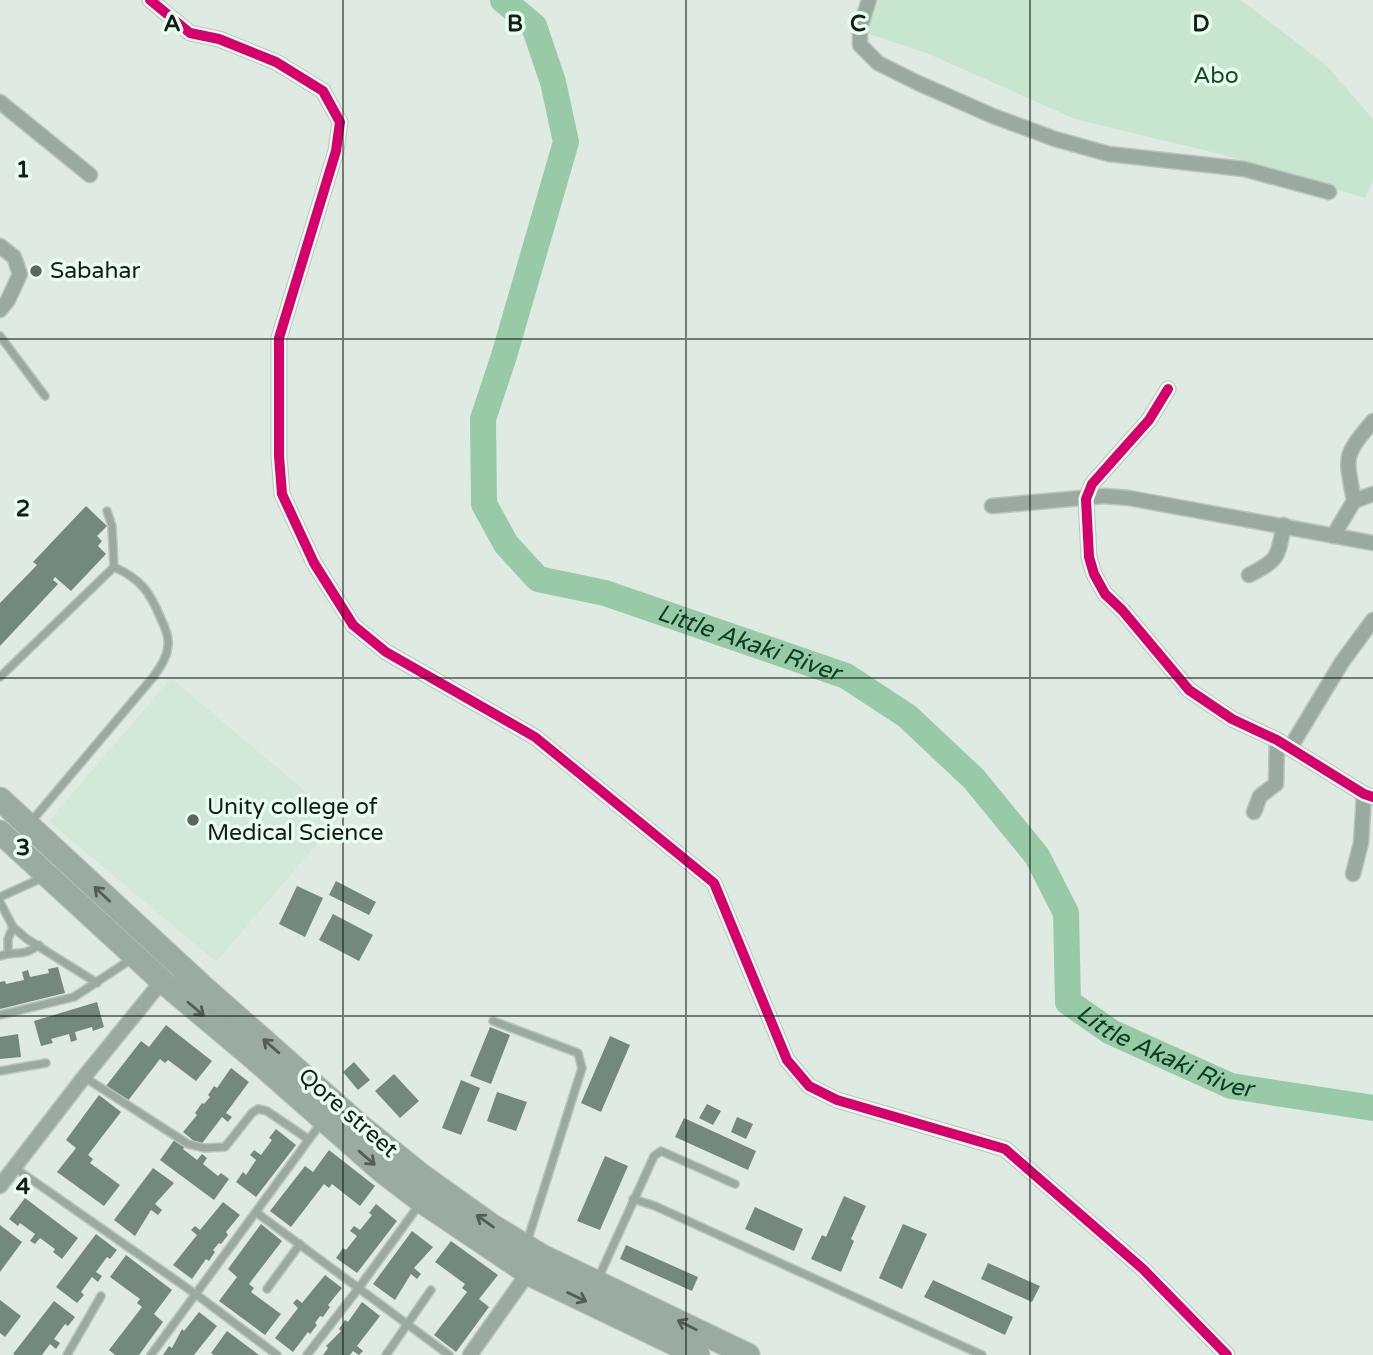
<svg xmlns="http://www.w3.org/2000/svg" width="1373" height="1355" font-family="'Varela Round',sans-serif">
  <rect width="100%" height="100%" fill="#dfebe2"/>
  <polygon fill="#d2e8d8" points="171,678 338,819 216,962 49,821"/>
  <polygon fill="#c8e5d0" points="879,0 1241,0 1326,65 1373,119 1373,180 1365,198 1228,156 1075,119 929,54 866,33"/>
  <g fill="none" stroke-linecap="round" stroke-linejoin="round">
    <path stroke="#98caa8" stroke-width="26" id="s1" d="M503,0L534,26L553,82L566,142L504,356L483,419L484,504L506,544L538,579L605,593L846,676L907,716L974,779L1037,856L1066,913L1068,1002L1111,1032L1231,1086L1373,1108"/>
  </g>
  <g fill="#74897d">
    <polygon points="86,506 107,526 97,536 102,541 98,546 106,554 71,591 55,577 53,580 58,584 0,646 0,603 37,565 33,562"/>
    <polygon points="336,881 376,902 369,915 329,895"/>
    <polygon points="297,886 323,898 305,937 279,924"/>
    <polygon points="333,914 373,935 359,961 319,940"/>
    <polygon points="58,967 65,993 0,1009 0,982 5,981 6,984 24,980 22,972 28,970 30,977 49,973 48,969"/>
    <polygon points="97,1002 104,1027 93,1031 92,1027 75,1032 77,1040 71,1042 69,1034 51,1039 53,1043 41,1046 34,1021"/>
    <polygon points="166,1025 212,1061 196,1081 168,1060 165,1063 160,1059 127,1102 106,1086 141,1041 149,1047"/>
    <polygon points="490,1027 510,1035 491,1084 470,1076"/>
    <polygon points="18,1034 21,1057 0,1059 0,1037"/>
    <polygon points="610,1036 630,1045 601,1112 581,1103"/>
    <polygon points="354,1062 370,1080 358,1090 343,1072"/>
    <polygon points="231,1068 249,1082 226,1113 232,1117 228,1122 222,1117 200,1146 183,1132 197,1115 195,1113 202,1103 204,1104 210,1097 208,1095 214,1086 217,1088"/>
    <polygon points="394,1074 419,1101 400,1118 375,1091"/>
    <polygon points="461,1080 480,1088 461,1135 442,1128"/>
    <polygon points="497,1092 527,1102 516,1131 487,1121"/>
    <polygon points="99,1095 121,1112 88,1155 93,1159 90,1163 120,1185 104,1206 57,1172 76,1148 66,1140"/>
    <polygon points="707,1104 721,1111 713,1125 699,1118"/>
    <polygon points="737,1117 753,1124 746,1139 731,1132"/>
    <polygon points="684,1118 756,1151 748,1170 675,1137"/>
    <polygon points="276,1129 296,1145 256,1197 236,1182 243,1172 246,1175 256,1160 250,1155 254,1150 261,1155 272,1140 269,1138"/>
    <polygon points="175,1139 185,1146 183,1149 197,1160 202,1154 207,1158 203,1164 218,1176 221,1173 229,1179 214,1200 160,1160"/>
    <polygon points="329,1150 375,1186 360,1206 332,1184 329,1188 324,1184 291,1227 270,1211 305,1166 313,1172"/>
    <polygon points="605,1156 628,1166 600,1230 577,1221"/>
    <polygon points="153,1168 174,1183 155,1204 162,1210 158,1215 151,1210 135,1236 114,1220"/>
    <polygon points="844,1196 866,1206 851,1239 854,1241 841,1272 811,1259 822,1235 826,1237"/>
    <polygon points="25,1198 78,1238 62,1259 53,1252 55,1249 40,1238 35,1244 30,1241 35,1234 20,1223 18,1226 9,1219"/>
    <polygon points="223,1202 240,1215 226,1232 228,1235 221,1244 219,1243 213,1250 215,1252 209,1261 206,1259 192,1279 173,1265 197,1235 191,1230 195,1226 200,1230"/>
    <polygon points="376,1204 397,1221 357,1273 336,1258 343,1248 346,1250 357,1236 350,1231 354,1226 360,1230 372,1215 369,1213"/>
    <polygon points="755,1207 803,1229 794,1251 745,1229"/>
    <polygon points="261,1224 282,1241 249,1284 254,1288 251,1292 281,1314 265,1335 219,1301 237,1277 228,1269"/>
    <polygon points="903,1224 927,1234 902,1289 879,1278"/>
    <polygon points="0,1225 22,1242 0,1272"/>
    <polygon points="412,1231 433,1247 414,1268 421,1274 417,1279 411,1274 395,1300 373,1284"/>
    <polygon points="96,1234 117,1250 110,1259 107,1257 96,1272 102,1276 98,1282 92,1277 81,1292 84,1295 77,1303 56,1287"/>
    <polygon points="451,1241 498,1275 479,1299 489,1307 456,1352 434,1335 467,1292 462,1288 465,1284 435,1262"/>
    <polygon points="626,1245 698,1277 692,1291 620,1259"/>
    <polygon points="126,1255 172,1290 154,1314 163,1322 139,1355 115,1355 109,1350 142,1307 137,1303 140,1299 110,1277"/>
    <polygon points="988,1263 1040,1286 1032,1302 981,1279"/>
    <polygon points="325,1275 342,1288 328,1305 330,1307 323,1317 320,1316 315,1323 317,1325 310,1334 308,1332 293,1352 275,1338 298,1308 293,1303 297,1299 302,1303"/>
    <polygon points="933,1280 1013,1317 1005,1335 924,1297"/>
    <polygon points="0,1300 21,1316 5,1337 0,1333"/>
    <polygon points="54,1301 75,1317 68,1326 65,1324 54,1339 60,1343 56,1349 50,1344 42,1355 15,1355 13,1354"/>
    <polygon points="362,1302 380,1316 357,1346 363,1351 359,1355 353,1351 350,1355 323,1355 328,1348 326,1346 341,1331 339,1329 345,1320 348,1322"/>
    <polygon points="199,1312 217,1326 194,1355 163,1355 169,1346 172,1348 182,1329 184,1331"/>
    <polygon points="227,1331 259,1355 214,1355 211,1353"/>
  </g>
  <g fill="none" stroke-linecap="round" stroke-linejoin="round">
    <defs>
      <g id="service">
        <polyline points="0,336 45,396"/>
        <polyline points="0,677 114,567 112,526 107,511"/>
        <path d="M30,823L154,676C160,667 167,658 168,646C169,638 165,627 161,619C150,592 141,579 114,567"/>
        <polyline points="0,897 44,877"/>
        <polyline points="0,902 13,927 27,939 97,983"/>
        <polyline points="8,953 8,939 13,927"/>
        <path d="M0,956C17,950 21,958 39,945"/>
        <polyline points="0,1015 74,997 133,958"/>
        <polyline points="493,1021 578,1053 582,1068 527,1242"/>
        <polyline points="0,1071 46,1063"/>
        <polyline points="84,1077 188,1144 204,1148 225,1147 252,1113 258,1109 267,1111 308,1139"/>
        <polyline points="15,1168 197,1295 277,1355"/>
        <polyline points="633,1199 655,1206 982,1355"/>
        <polyline points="257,1213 449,1355"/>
        <polyline points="597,1281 654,1156 661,1151 735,1184"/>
        <polyline points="267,1289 300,1244"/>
        <polyline points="67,1355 101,1296"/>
        <polyline points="151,1355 321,1123"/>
        <polyline points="307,1355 358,1289 419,1205"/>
        <polyline points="386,1355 431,1290"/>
      </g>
      <g id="minor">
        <polyline points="150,0 190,33 219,39 276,62 323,91 340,122 336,151 279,338 279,456 282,494 314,563 353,625 386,652 535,737 714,883 787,1060 809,1086 837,1100 1005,1149 1143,1269 1227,1355"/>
        <polyline points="869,0 860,28 860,45 878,63 918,83 993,116 1055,139 1109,154 1244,169 1329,192"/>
        <polyline points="0,102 90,175"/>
        <polyline points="0,246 14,257 20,274 8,300 0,310"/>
        <polyline points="1168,389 1149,420 1092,484 1086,499 1089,557 1094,574 1105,594 1122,610 1189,690 1232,719 1277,740 1364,794 1373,797"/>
        <polyline points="1354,501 1373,494"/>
        <polyline points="992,506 1104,496 1129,498 1373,543"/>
        <path d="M1333,536L1354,501C1346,455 1342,458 1373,421"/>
        <path d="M1249,575C1280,559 1277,558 1284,525"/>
        <polyline points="1290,748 1342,662 1373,620"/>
        <polyline points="1254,812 1260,796 1276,784 1277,740"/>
        <polyline points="1353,874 1361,843 1364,794"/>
        <polyline points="0,1186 84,1077 162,981"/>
        <polyline points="470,1355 523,1280 534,1270"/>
      </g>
      <g id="primary">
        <polyline points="0,799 201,985 364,1129 421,1175 491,1225 542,1256 748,1355"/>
        <polyline points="0,832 162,981 256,1060 382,1171 421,1201 531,1275 698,1355"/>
      </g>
    </defs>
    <use href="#service" stroke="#bbc5be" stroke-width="10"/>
    <use href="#minor" stroke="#bbc5be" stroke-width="17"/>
    <use href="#primary" stroke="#bbc5be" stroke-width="25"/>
    <use href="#service" stroke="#9baaa0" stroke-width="7"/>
    <use href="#minor" stroke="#9baaa0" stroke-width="14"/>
    <use href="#primary" stroke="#9aaba1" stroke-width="23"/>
    <defs>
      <g id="cycleway">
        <polyline points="150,0 190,33 219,39 276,62 323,91 340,122 336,151 279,338 279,456 282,494 314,563 353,625 386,652 535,737 714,883 787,1060 809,1086 837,1100 1005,1149 1143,1269 1227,1355"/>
        <polyline points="1168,389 1149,420 1092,484 1086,499 1089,557 1094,574 1105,594 1122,610 1189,690 1232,719 1277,740 1364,794 1373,797"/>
      </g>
    </defs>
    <use href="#cycleway" stroke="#e7fded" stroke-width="15"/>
    <use href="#cycleway" stroke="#d6006c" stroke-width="10"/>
  </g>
  <defs><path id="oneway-shaft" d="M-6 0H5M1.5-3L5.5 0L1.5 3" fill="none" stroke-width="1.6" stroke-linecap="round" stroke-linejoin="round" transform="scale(1.75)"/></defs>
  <g stroke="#515d55">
    <use href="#oneway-shaft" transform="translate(102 894) rotate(-137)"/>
    <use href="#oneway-shaft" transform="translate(196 1009) rotate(40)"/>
    <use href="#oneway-shaft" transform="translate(271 1046) rotate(-139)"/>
    <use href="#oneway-shaft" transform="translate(367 1158) rotate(41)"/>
    <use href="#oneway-shaft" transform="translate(485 1221) rotate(-145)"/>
    <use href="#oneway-shaft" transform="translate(577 1297) rotate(26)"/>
    <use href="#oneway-shaft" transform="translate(687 1325) rotate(-153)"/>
  </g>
  <path fill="none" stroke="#151d17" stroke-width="2" stroke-opacity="0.55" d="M343,0V1355M686,0V1355M1030,0V1355M0,339H1373M0,678H1373M0,1016H1373"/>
  <g fill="#5c655e" stroke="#e7fded" stroke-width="2.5">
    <circle cx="36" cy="271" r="7"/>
    <circle cx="193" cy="820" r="7"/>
  </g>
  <g text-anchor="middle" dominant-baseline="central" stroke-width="7" stroke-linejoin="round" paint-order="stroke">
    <g font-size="23" fill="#184b2d" stroke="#e7fded">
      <text x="1216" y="76">Abo</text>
    </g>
    <g font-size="23" fill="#151d17" stroke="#e7fded" text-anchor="start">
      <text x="50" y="271">Sabahar</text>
      <text x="207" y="807">Unity college of<tspan x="207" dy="26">Medical Science</tspan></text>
    </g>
    <g font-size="23" fill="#151d17" stroke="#e7fded">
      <text transform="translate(348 1113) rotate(41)">Qore street</text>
    </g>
    <g font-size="24" font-style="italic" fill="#0a4022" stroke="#e7fded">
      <text stroke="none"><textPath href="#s1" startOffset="849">Little Akaki River</textPath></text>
      <text stroke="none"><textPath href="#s1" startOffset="1479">Little Akaki River</textPath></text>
    </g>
  </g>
  <g font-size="23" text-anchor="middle" font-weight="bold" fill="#151d17" stroke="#e7fded" stroke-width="7" stroke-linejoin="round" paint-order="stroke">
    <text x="172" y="31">A</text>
    <text x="515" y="31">B</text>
    <text x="858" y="31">C</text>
    <text x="1201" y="31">D</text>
    <text x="23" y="177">1</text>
    <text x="23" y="516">2</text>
    <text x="23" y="855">3</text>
    <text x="23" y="1194">4</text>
  </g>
</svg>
